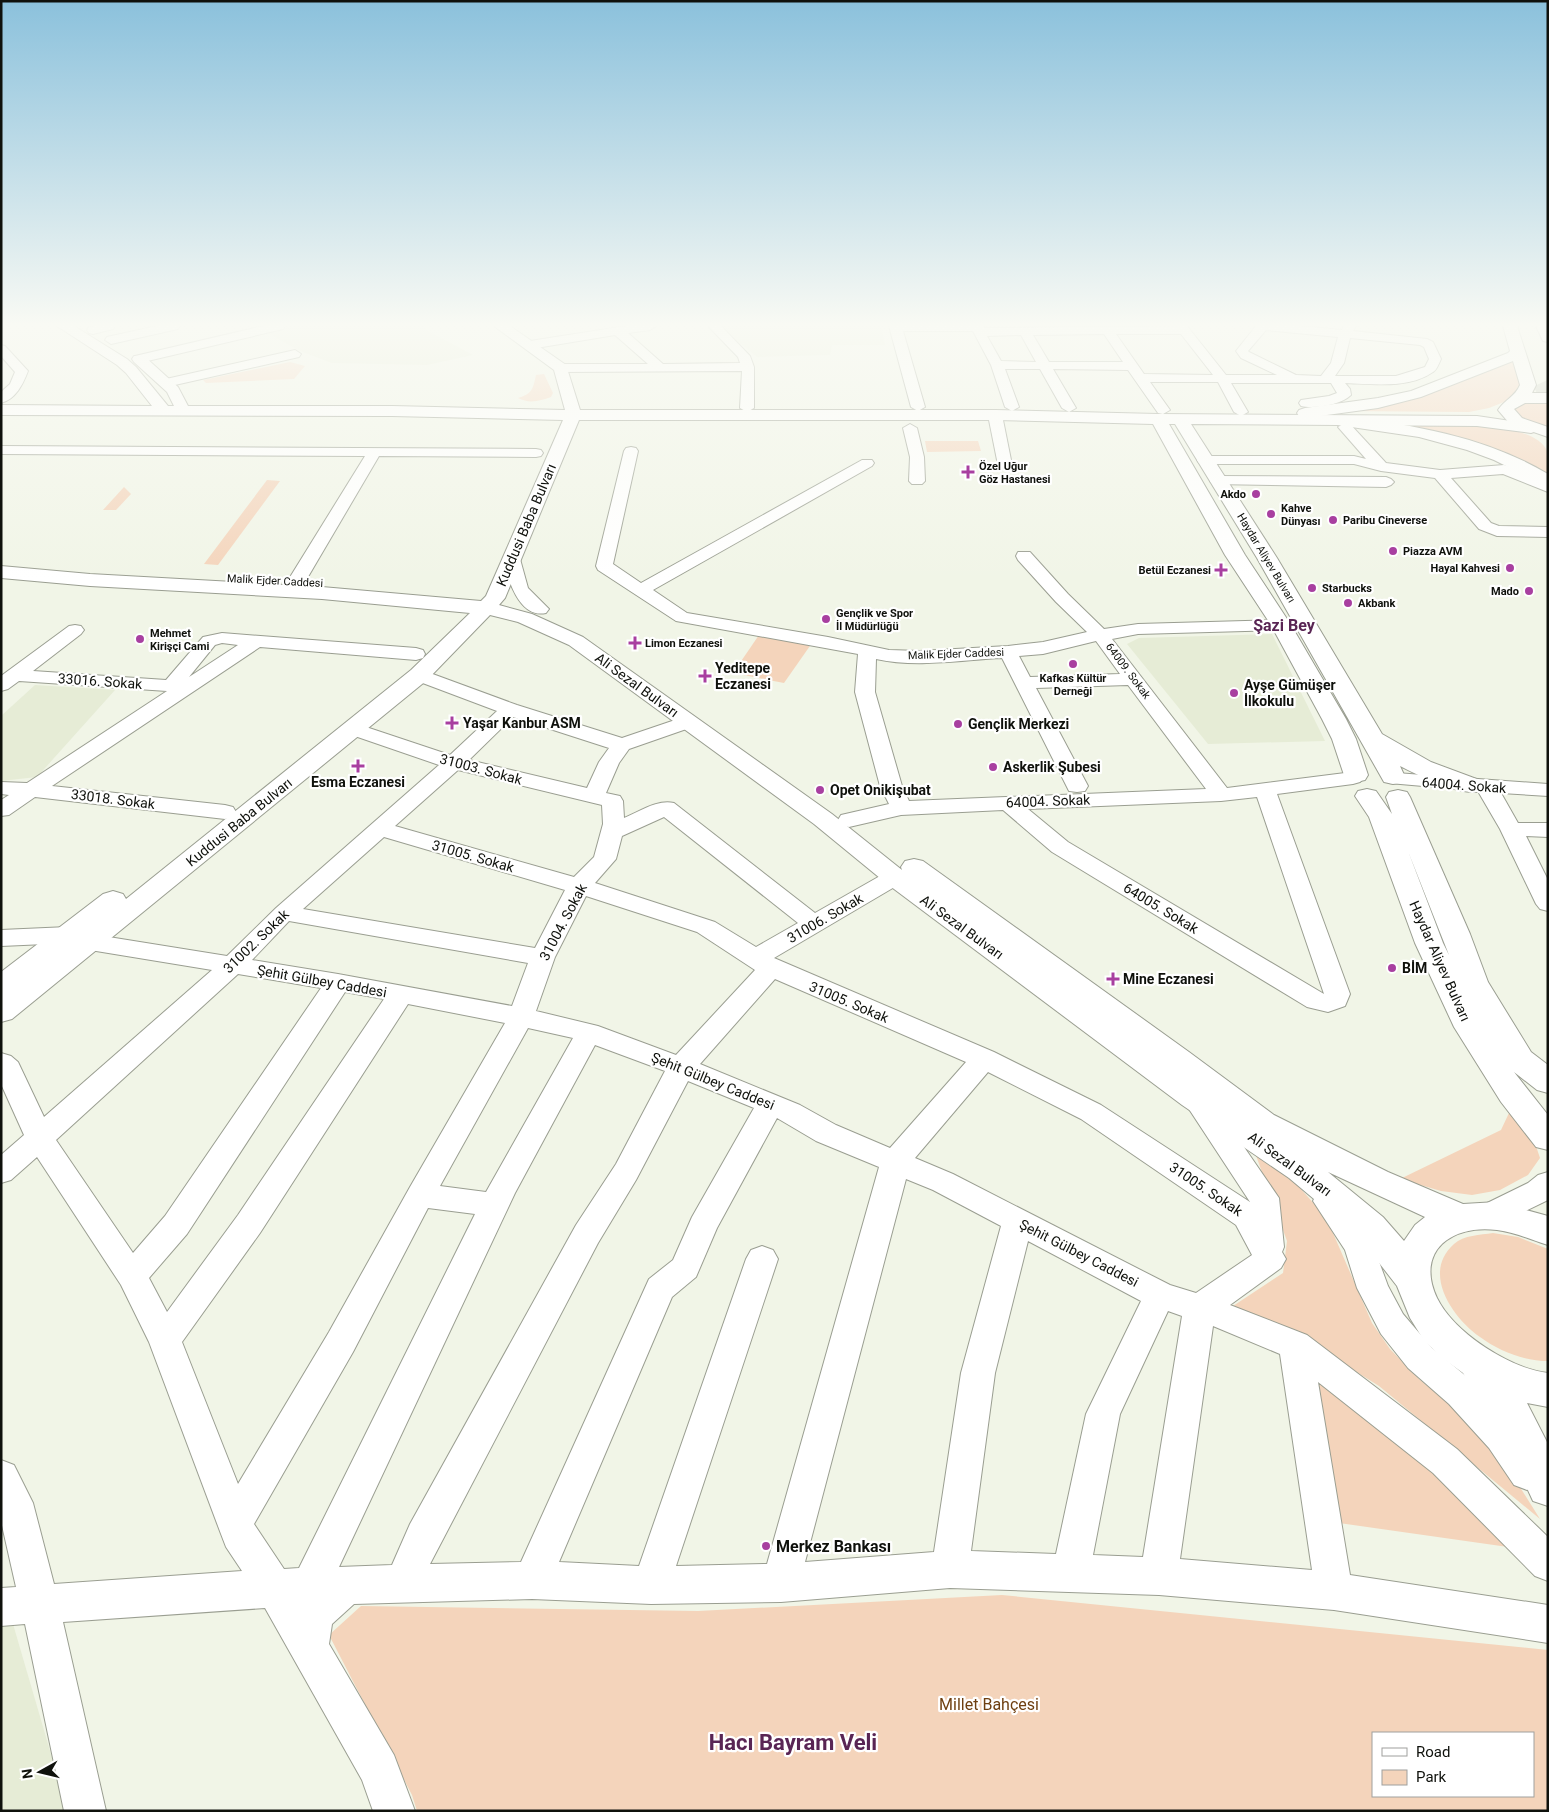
<svg xmlns="http://www.w3.org/2000/svg" width="1549" height="1812" font-family="Roboto,sans-serif">
  <rect width="100%" height="100%" fill="#f1f5e7"/>
  <g fill="#e6ecd6">
    <polygon points="290,326 419,326 473,355 427,365 332,363 300,351 266,332"/>
    <polygon points="724,326 881,326 885,345 832,345 830,355 757,357 734,338"/>
    <polygon points="1272,634 1325,741 1208,744 1127,644 1139,638"/>
    <polygon points="35,685 115,690 37,777 1,781 1,716"/>
    <polygon points="1,1624 13,1624 67,1809 65,1811 1,1811"/>
  </g>
  <g fill="#f4d4bb" fill-rule="evenodd">
    <polygon points="1512,361 1521,385 1514,398 1489,408 1469,412 1344,411 1430,393"/>
    <polygon points="290,362 305,366 294,379 206,383 203,380"/>
    <path d="M544,374L553,393L551,397C540,401 529,404 518,398C532,394 533,389 536,375Z"/>
    <path d="M1548,400V430L1526,422L1514,411C1520,399 1536,401 1548,400Z"/>
    <path d="M1387,424C1419,424 1533,417 1547,451C1549,457 1548,470 1548,477L1542,473Z"/>
    <polygon points="925,441 978,441 981,451 927,452"/>
    <polygon points="267,480 280,481 218,565 204,564"/>
    <polygon points="124,487 131,494 116,510 103,510"/>
    <polygon points="759,635 812,643 784,683 733,673"/>
    <polygon points="1509,1113 1535,1143 1540,1158 1528,1175 1500,1190 1472,1195 1441,1191 1400,1179 1501,1130"/>
    <polygon points="1254,1150 1291,1178 1317,1207 1333,1233 1372,1323 1390,1349 1419,1379 1488,1436 1540,1519 1379,1386 1315,1346 1233,1306 1283,1273 1287,1241"/>
    <path d="M1493,1233L1518,1237L1548,1249V1361C1524,1361 1499,1351 1480,1337C1453,1318 1421,1273 1454,1244C1464,1235 1480,1235 1493,1233Z"/>
    <polygon points="1312,1379 1327,1383 1458,1489 1522,1549 1332,1522"/>
    <path d="M1002,1595L1548,1650V1811H417L412,1795L329,1635L361,1606L698,1611ZM1373,1733H1533V1796H1373Z"/>
  </g>
  <g fill="none" stroke-linecap="round" stroke-linejoin="round">
    <polyline stroke="#cfd3c6" stroke-width="16" stroke-dasharray="16 8" stroke-linecap="butt" points="1541,383 1548,398"/>
    <defs>
      <g id="minor">
        <polygon points="94,326 115,326 113,329 93,334 89,333 87,330 89,327"/>
        <polygon points="157,326 180,326 178,329 111,344 105,340 107,337"/>
        <polygon points="263,326 285,326 283,329 139,363 133,359 135,356"/>
        <polygon points="626,326 656,326 650,330 628,333 663,364 740,363 738,357 708,326 721,326 750,356 754,367 754,408 747,412 740,408 742,371 561,372 555,368 561,364 648,364 615,335 530,349 524,345 530,341"/>
        <path d="M889,326H984V328L1187,326L1226,375H1277L1241,358L1236,351L1256,326H1300L1342,330L1344,326H1356L1353,331L1427,339L1433,342L1441,359C1439,363 1437,370 1433,372C1409,389 1373,384 1345,383L1350,389L1351,395C1341,405 1314,409 1301,406L1299,403L1301,400L1329,396L1337,393L1331,383H1231L1248,412L1241,416L1234,412L1218,382H1150L1170,410L1163,414L1158,413L1128,370L1053,369L1076,408L1069,412L1062,408L1040,369H1005L1019,407L1012,411L1005,407L991,365L973,331H903L925,407L918,411L911,407ZM1266,330L1338,337L1331,363L1321,376L1296,375L1249,352L1248,351ZM1104,334L1123,362H1049L1033,335ZM1116,334H1181L1213,375L1144,374ZM1021,335L1036,362L1001,361L987,336ZM1350,338L1420,345L1424,347L1429,359L1425,367L1396,376H1335L1344,363Z"/>
        <path d="M1,345L5,346L28,371C23,384 16,399 1,403V392L10,384L15,372L1,356Z"/>
        <polygon points="295,350 301,354 299,357 166,387 160,383 166,379"/>
        <polygon points="995,411 1002,415 1011,460 1009,463 999,463 997,460 988,415"/>
        <polygon points="1345,423 1350,424 1386,463 1440,470 1504,465 1521,470 1548,482 1548,492 1503,474 1451,478 1491,523 1499,526 1548,527 1548,537 1497,536 1479,529 1435,478 1381,471 1354,464 1204,464 1199,463 1197,460 1199,457 1204,456 1354,456 1366,459 1338,427"/>
        <polygon points="910,424 917,428 924,457 925,481 922,484 912,484 909,481 910,457 903,428"/>
        <polygon points="1,446 536,449 541,450 543,453 541,456 536,457 379,456 305,582 302,586 296,587 290,586 287,582 365,456 1,454"/>
        <path d="M631,447L636,448L638,451L613,564L641,583L862,460H872L874,463L872,466L653,590L687,613L828,637L889,650L920,651L1008,646L1043,642L1087,632L1056,602L1018,560L1016,556L1018,552H1030L1068,594L1104,629L1138,624L1281,620L1287,621L1290,625L1287,629L1281,630L1138,634L1112,639L1227,788L1353,772L1360,774L1364,778L1360,782L1353,784L1277,794L1350,994L1345,1006L1328,1012L1307,1007L1052,852L1003,810L901,815L849,827L841,825L838,820L841,815L889,804L880,786L855,692L858,654L676,621L598,570L596,566L624,451L626,448ZM1096,641L1120,674L1030,677L1019,656L1043,654ZM1002,658L1069,791L1077,792L1085,791L1088,786L1036,688L1128,685L1206,789L909,801L902,786L875,692L876,659C916,668 961,660 1002,658ZM1257,797L1324,994L1068,842L1028,809L1221,801Z"/>
        <polygon points="1218,476 1386,477 1391,479 1394,482 1391,485 1386,487 1213,484 1210,481 1213,478"/>
        <path d="M512,554L518,555L520,559L528,588L549,609L546,613C519,619 507,578 504,559L506,555Z"/>
        <path d="M75,625L81,626L84,630L81,634L33,671L166,680L203,637L222,633L416,648L423,650L425,654L423,658L416,660L260,647L52,786L225,805L233,807L236,812L233,817L225,819L35,797L9,815L1,816V800L9,795L1,794V782L27,783L167,691L19,681L8,689L1,691V676L69,626ZM222,643L238,645L189,677L215,645Z"/>
        <path d="M419,669L517,705L622,738L681,718L688,716L695,718L698,722L695,726L629,749L619,763L606,793L620,796L623,801L624,818C639,812 657,799 674,803L815,913L887,872L895,870L903,872L907,877L903,882L774,958L994,1052L1101,1105L1250,1202L1185,1103L1189,1096L1199,1093L1209,1096L1279,1198L1284,1247L1282,1252L1286,1259L1281,1268L1230,1305L1307,1335L1457,1449L1548,1537V1581L1535,1576L1433,1473L1318,1382L1350,1575L1548,1605V1643L1334,1610L1159,1595L950,1588L781,1602L651,1604L532,1599L354,1604L332,1624L329,1644L394,1755L415,1811H373L362,1780L265,1608L63,1622L106,1811H64L25,1624L1,1626V1588L16,1587L1,1521V1460L14,1465L33,1503L54,1584L242,1571L226,1547L221,1534L149,1342L121,1285L37,1157L11,1180L1,1183V1155L24,1135L1,1084V1053L11,1056L18,1062L44,1117L212,970L90,950L81,948L78,942L81,936L90,934L227,956L276,908L439,765L346,733L343,729L346,725L353,723L360,725L450,755L497,711L412,679L410,675L412,671ZM513,717L609,748L599,762L587,788L469,760ZM458,770L602,805L603,824L594,857L574,877L395,826ZM664,817L798,923L756,947L715,922L595,883L616,859L622,836ZM384,837L565,890L535,948L303,909ZM586,896L697,932L755,970L676,1055L598,1026L536,1011L555,957ZM289,921L528,963L512,1006L338,974L252,960ZM238,974L321,988L165,1216L133,1253L56,1140ZM775,979L966,1062L890,1148L836,1125L800,1105L700,1064ZM345,992L384,999L238,1215L167,1312L149,1278L187,1234ZM408,1004L505,1023L410,1187L329,1332L238,1484L182,1342L260,1233ZM528,1028L573,1038L486,1192L440,1186ZM595,1045L665,1071L616,1164L576,1225L410,1524L392,1565L339,1567L515,1193ZM988,1072L1081,1119L1236,1225L1252,1255L1196,1293L1170,1285L953,1174L915,1158ZM688,1081L754,1108L692,1217L673,1260L649,1279L521,1562L430,1564L598,1243L636,1180ZM777,1118L816,1141L879,1167L767,1564L676,1566L778,1259L773,1250L762,1246L751,1250L746,1259L639,1566L559,1562L672,1297L696,1277L717,1228ZM906,1179L933,1190L1001,1226L961,1373L934,1552L805,1562ZM428,1208L475,1214L299,1568L284,1569L254,1524L353,1352ZM1028,1241L1141,1301L1086,1414L1056,1554L971,1551L995,1373ZM1168,1311L1182,1316L1143,1557L1093,1555L1120,1414ZM1213,1326L1280,1354L1312,1570L1180,1559Z"/>
        <polygon points="1396,773 1548,784 1548,796 1501,793 1518,823 1548,823 1548,837 1526,836 1548,880 1548,911 1540,909 1536,904 1500,829 1479,793 1480,791 1389,783 1385,779 1389,775"/>
        <polygon points="68,927 77,929 80,935 77,941 68,943 1,946 1,930"/>
        <polygon points="1548,1172 1548,1200 1501,1223 1490,1227 1479,1223 1475,1215 1479,1207 1528,1183 1538,1175"/>
        <polygon points="1328,1189 1339,1193 1370,1237 1388,1286 1403,1314 1432,1348 1473,1382 1513,1426 1540,1461 1545,1473 1540,1485 1527,1490 1514,1485 1489,1448 1449,1404 1408,1368 1381,1334 1357,1288 1345,1250 1313,1201 1317,1193"/>
      </g>
      <g id="major">
        <path d="M57,326H74L127,359L136,367L168,406H174L167,392L134,362L132,359L134,356H144L178,387L188,406H392L565,410L554,370L494,326H510L566,365L580,410H995L1158,414L1477,416L1537,425L1539,428L1537,431L1531,433L1477,426L1191,424L1277,558L1382,734L1431,762L1482,781L1485,786L1482,791C1460,797 1420,776 1400,766L1405,777L1402,782L1393,784L1384,782L1257,558L1175,424H1169L1245,555L1291,625L1346,719L1356,739L1368,775L1365,780L1356,782L1347,780L1344,775L1332,739L1322,719L1271,625L1225,555L1153,424L995,420H579L505,598L499,605L532,614L583,637L832,814L902,870L901,867L905,861L914,859L923,861L1189,1052L1274,1115L1388,1172L1463,1204L1497,1202L1548,1216V1245C1531,1240 1515,1232 1497,1230C1452,1224 1415,1251 1437,1298C1454,1333 1511,1369 1548,1373V1407L1527,1403L1548,1444V1506L1533,1501L1502,1434L1463,1373L1441,1357L1423,1339L1410,1318L1397,1286L1359,1237L1289,1178L1182,1105L886,883L814,824L569,645L518,622L490,615L427,680L12,1019L1,1022V972L103,894L113,891L123,894L126,899L411,670L470,613L322,599L90,586L1,578V566L90,574L322,587L481,601L486,596L563,420L392,416L1,415V405L152,406L126,373L117,365ZM1328,1172L1425,1217L1415,1225L1404,1241L1383,1217Z"/>
        <path d="M1367,789L1376,791L1392,814L1386,797L1389,792L1398,790L1407,792L1410,797L1470,934L1488,982L1531,1052L1548,1065V1093L1537,1090L1514,1072L1548,1115V1150L1536,1147L1501,1102L1454,1027L1415,943L1369,817L1355,796L1358,791ZM1408,851L1449,955L1443,943Z"/>
      </g>
      <g id="highway">
        <path d="M1503,326H1517L1536,385L1532,393H1548V403H1525L1514,409L1522,418L1548,427V437L1510,424L1498,410C1505,399 1515,397 1520,385L1513,361L1421,397L1378,408L1305,418L1299,416L1297,413L1299,410L1305,408L1378,398L1411,391L1508,353L1510,351Z"/>
        <polygon points="1536,326 1548,326 1548,342 1543,341"/>
        <path d="M1337,416C1410,424 1484,436 1548,474V487L1494,460L1467,450L1419,437L1331,424L1329,421L1331,418Z"/>
      </g>
    </defs>
    <use href="#minor" stroke="#9a9e91" stroke-width="2"/>
    <use href="#major" stroke="#9a9e91" stroke-width="2"/>
    <use href="#highway" stroke="#9a9e91" stroke-width="2"/>
    <use href="#minor" fill="#fff" fill-rule="evenodd"/>
    <use href="#major" fill="#fff" fill-rule="evenodd"/>
    <use href="#highway" fill="#fff" fill-rule="evenodd"/>
  </g>
  <linearGradient id="sky" x2="0" y2="1"><stop stop-color="#8bc1dc"/><stop offset="0.56" stop-color="#f9faf4"/><stop offset="1" stop-color="#f9faf4" stop-opacity="0"/></linearGradient>
  <rect width="1549" height="580" fill="url(#sky)"/>
  <g fill="#a83fa0" stroke="#fff" stroke-width="2">
    <path d="M965.5 464.5h5v5h5v5h-5v5h-5v-5h-5v-5h5z"/>
    <circle cx="1256" cy="494" r="5"/>
    <circle cx="1271" cy="514" r="5"/>
    <circle cx="1333" cy="520" r="5"/>
    <circle cx="1393" cy="551" r="5"/>
    <circle cx="1510" cy="568" r="5"/>
    <path d="M1218.5 562.5h5v5h5v5h-5v5h-5v-5h-5v-5h5z"/>
    <circle cx="1312" cy="588" r="5"/>
    <circle cx="1529" cy="591" r="5"/>
    <circle cx="1348" cy="603" r="5"/>
    <circle cx="826" cy="619" r="5"/>
    <circle cx="140" cy="639" r="5"/>
    <path d="M632.5 635.5h5v5h5v5h-5v5h-5v-5h-5v-5h5z"/>
    <circle cx="1073" cy="664" r="5"/>
    <path d="M702.5 668.5h5v5h5v5h-5v5h-5v-5h-5v-5h5z"/>
    <circle cx="1234" cy="693" r="5"/>
    <path d="M449.5 715.5h5v5h5v5h-5v5h-5v-5h-5v-5h5z"/>
    <circle cx="958" cy="724" r="5"/>
    <path d="M355.5 758.5h5v5h5v5h-5v5h-5v-5h-5v-5h5z"/>
    <circle cx="993" cy="767" r="5"/>
    <circle cx="820" cy="790" r="5"/>
    <circle cx="1392" cy="968" r="5"/>
    <path d="M1110.5 971.5h5v5h5v5h-5v5h-5v-5h-5v-5h5z"/>
    <circle cx="766" cy="1546" r="5"/>
  </g>
  <g text-anchor="middle" dominant-baseline="central" stroke-width="4.5" stroke-linejoin="round" paint-order="stroke">
    <g font-size="11" font-weight="bold" fill="#0f110c" stroke="#fff" text-anchor="start">
      <text x="979" y="466">Özel Uğur<tspan x="979" dy="13">Göz Hastanesi</tspan></text>
      <text x="1246" y="494" text-anchor="end">Akdo</text>
      <text x="1281" y="508">Kahve<tspan x="1281" dy="13">Dünyası</tspan></text>
      <text x="1343" y="520">Paribu Cineverse</text>
      <text x="1403" y="551">Piazza AVM</text>
      <text x="1500" y="568" text-anchor="end">Hayal Kahvesi</text>
      <text x="1211" y="570" text-anchor="end">Betül Eczanesi</text>
      <text x="1322" y="588">Starbucks</text>
      <text x="1519" y="591" text-anchor="end">Mado</text>
      <text x="1358" y="603">Akbank</text>
      <text x="836" y="613">Gençlik ve Spor<tspan x="836" dy="13">İl Müdürlüğü</tspan></text>
      <text x="150" y="633">Mehmet<tspan x="150" dy="13">Kirişçi Cami</tspan></text>
      <text x="645" y="643">Limon Eczanesi</text>
      <text x="1073" y="678" text-anchor="middle">Kafkas Kültür<tspan x="1073" dy="13">Derneği</tspan></text>
    </g>
    <g font-size="11" fill="#0f110c" stroke="#fff">
      <text transform="translate(1266 558) rotate(59)">Haydar Aliyev Bulvarı</text>
      <text transform="translate(275 581) rotate(3)">Malik Ejder Caddesi</text>
      <text transform="translate(956 654) rotate(-2)">Malik Ejder Caddesi</text>
      <text transform="translate(1128 671) rotate(53)">64009. Sokak</text>
    </g>
    <g font-size="14" fill="#0f110c" stroke="#fff">
      <text transform="translate(526 525) rotate(-67)">Kuddusi Baba Bulvarı</text>
      <text transform="translate(100 681) rotate(4)">33016. Sokak</text>
      <text transform="translate(637 685) rotate(36)">Ali Sezal Bulvarı</text>
      <text transform="translate(481 769) rotate(15)">31003. Sokak</text>
      <text transform="translate(1464 785) rotate(4)">64004. Sokak</text>
      <text transform="translate(113 799) rotate(7)">33018. Sokak</text>
      <text transform="translate(1048 801) rotate(-2)">64004. Sokak</text>
      <text transform="translate(239 822) rotate(-39)">Kuddusi Baba Bulvarı</text>
      <text transform="translate(473 856) rotate(16)">31005. Sokak</text>
      <text transform="translate(1161 908) rotate(31)">64005. Sokak</text>
      <text transform="translate(825 918) rotate(-30)">31006. Sokak</text>
      <text transform="translate(563 922) rotate(-62)">31004. Sokak</text>
      <text transform="translate(962 927) rotate(36)">Ali Sezal Bulvarı</text>
      <text transform="translate(256 941) rotate(-44)">31002. Sokak</text>
      <text transform="translate(1440 961) rotate(66)">Haydar Aliyev Bulvarı</text>
      <text transform="translate(322 981) rotate(10)">Şehit Gülbey Caddesi</text>
      <text transform="translate(849 1002) rotate(23)">31005. Sokak</text>
      <text transform="translate(713 1081) rotate(22)">Şehit Gülbey Caddesi</text>
      <text transform="translate(1290 1164) rotate(36)">Ali Sezal Bulvarı</text>
      <text transform="translate(1206 1189) rotate(34)">31005. Sokak</text>
      <text transform="translate(1079 1253) rotate(27)">Şehit Gülbey Caddesi</text>
    </g>
    <g font-size="14" font-weight="bold" fill="#0f110c" stroke="#fff" text-anchor="start">
      <text x="715" y="668">Yeditepe<tspan x="715" dy="16">Eczanesi</tspan></text>
      <text x="1244" y="685">Ayşe Gümüşer<tspan x="1244" dy="16">İlkokulu</tspan></text>
      <text x="463" y="723">Yaşar Kanbur ASM</text>
      <text x="968" y="724">Gençlik Merkezi</text>
      <text x="1003" y="767">Askerlik Şubesi</text>
      <text x="358" y="782" text-anchor="middle">Esma Eczanesi</text>
      <text x="830" y="790">Opet Onikişubat</text>
      <text x="1402" y="968">BİM</text>
      <text x="1123" y="979">Mine Eczanesi</text>
    </g>
    <g font-size="16" font-weight="bold" fill="#592554" stroke="#fff">
      <text x="1284" y="625">Şazi Bey</text>
    </g>
    <g font-size="16" font-weight="bold" fill="#0f110c" stroke="#fff" text-anchor="start">
      <text x="776" y="1546">Merkez Bankası</text>
    </g>
    <g font-size="16" fill="#6e3f10" stroke="#fff">
      <text x="989" y="1704">Millet Bahçesi</text>
    </g>
    <g font-size="22" font-weight="bold" fill="#592554" stroke="#fff">
      <text x="793" y="1742">Hacı Bayram Veli</text>
    </g>
  </g>
  <rect width="1549" height="1812" fill="none" stroke="#0f110c" stroke-width="5"/>
  <rect x="1372" y="1732" width="162" height="65" fill="#ffffff" stroke="#9fa09e"/>
  <rect x="1382" y="1748" width="25" height="8" fill="#ffffff" stroke="#9fa09e"/>
  <text x="1416" y="1757" font-size="15" fill="#0f110c">Road</text>
  <rect x="1382" y="1770" width="25" height="15" fill="#f4d4bb" stroke="#9fa09e"/>
  <text x="1416" y="1782" font-size="15" fill="#0f110c">Park</text>
  <g transform="translate(40 1772) rotate(262)" stroke="#ffffff" stroke-width="4" paint-order="stroke">
  <path d="M0-4L9 19L0 12L-9 19Z" fill="#0f110c"/>
  <text y="-8" font-size="14" font-weight="bold" text-anchor="middle" fill="#0f110c">N</text>
  </g>
</svg>
